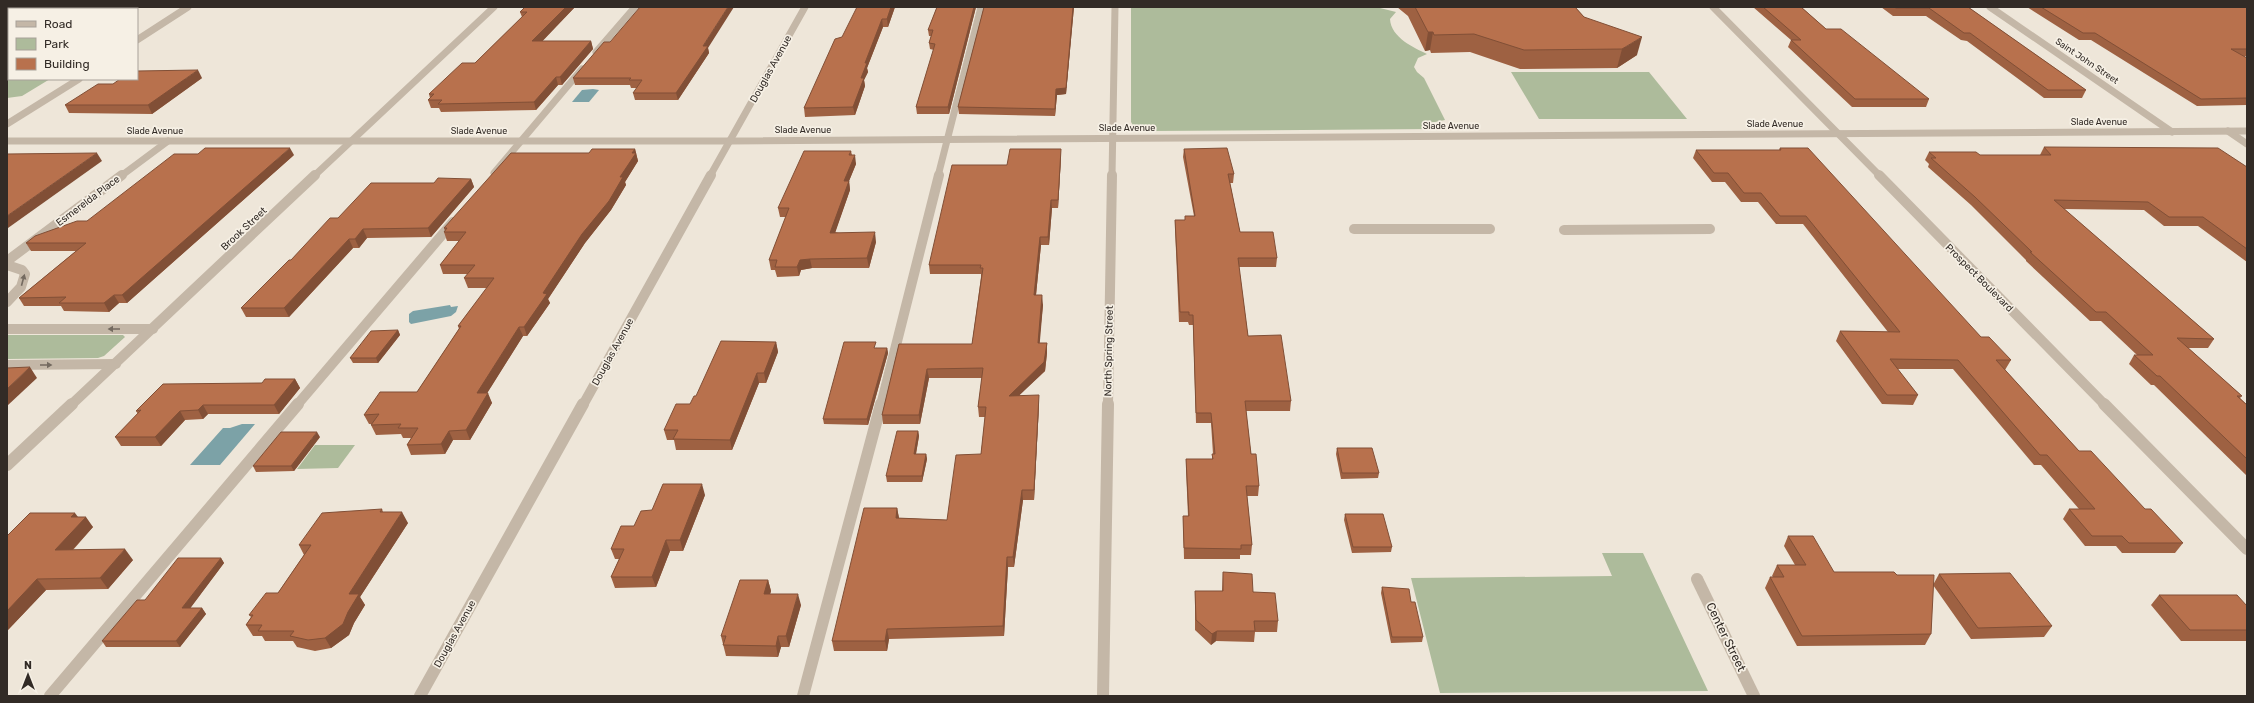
<svg xmlns="http://www.w3.org/2000/svg" width="2254" height="703" font-family="Rubik,sans-serif">
  <rect width="100%" height="100%" fill="#eee6d9"/>
  <g fill="#adbb9b">
    <path d="M1131,7H1381L1380,8L1396,12L1390,19C1391,38 1415,48 1427,54L1418,58L1414,67L1417,72L1424,78L1445,120L1430,123L1434,129L1152,131C1144,130 1135,130 1131,122Z"/>
    <polygon points="7,64 9,64 9,79 50,79 22,96 7,98"/>
    <polygon points="1511,72 1649,72 1687,119 1539,119"/>
    <polygon points="7,335 123,335 125,337 104,356 98,358 7,359"/>
    <polygon points="315,445 355,445 338,468 297,469"/>
    <polygon points="1602,553 1643,553 1708,691 1440,693 1411,578 1612,576"/>
  </g>
  <g fill="#7ca2a7">
    <polygon points="593,89 599,90 589,102 572,102 582,90"/>
    <polygon points="450,305 451,307 458,306 456,312 451,316 411,324 409,322 409,314 413,311"/>
    <polygon points="242,424 255,424 220,465 190,465 223,428 230,428"/>
  </g>
  <g fill="none" stroke-linecap="round" stroke-linejoin="round">
    <g stroke="#c4b7a7" stroke-width="7">
      <polyline points="1713,7 1880,176"/>
      <polyline points="1990,7 2172,132"/>
      <polyline points="137,40 188,7"/>
      <polyline points="596,52 635,7"/>
      <polyline points="7,60 9,60"/>
      <polyline points="7,124 79,79"/>
      <polyline points="2228,131 2247,144"/>
      <polyline points="7,141 730,141 2247,131"/>
      <polyline points="494,173 582,69"/>
      <polyline points="121,176 168,141"/>
      <polyline points="314,176 494,7"/>
      <polyline points="710,176 805,7"/>
      <polyline points="938,176 981,7"/>
      <polyline points="1112,176 1115,7"/>
    </g>
    <g stroke="#c4b7a7" stroke-width="10">
      <polyline points="1879,175 2105,405"/>
      <polyline points="1354,229 1490,229"/>
      <polyline points="1564,230 1710,229"/>
      <polyline points="7,261 122,175"/>
      <polyline points="7,265 22,270 25,274 21,287 7,302"/>
      <polyline points="7,329 153,329"/>
      <polyline points="7,365 116,364"/>
      <polyline points="71,405 315,175"/>
      <polyline points="297,405 453,222"/>
      <polyline points="583,405 711,175"/>
      <polyline points="881,405 939,175"/>
      <polyline points="1108,405 1112,175"/>
    </g>
    <g stroke="#c4b7a7" stroke-width="12">
      <polyline points="2104,404 2247,549"/>
      <polyline points="7,465 72,404"/>
      <polyline points="1697,579 1754,696"/>
      <polyline points="50,696 298,404"/>
      <polyline points="420,696 583,404"/>
      <polyline points="803,696 881,404"/>
      <polyline points="1103,696 1108,404"/>
    </g>
  </g>
  <g fill="#9e6142">
    <polygon points="575,7 542,41 591,41 593,49 562,85 558,85 536,110 441,112 439,108 431,108 428,100 430,98 429,94 475,63 522,17 520,12"/>
    <polygon points="895,7 888,27 883,27 867,68 868,72 864,80 865,86 855,115 805,117 804,108 842,37"/>
    <polygon points="937,7 976,7 949,114 917,114 916,107 934,50 930,49 929,43 931,36 929,36 928,30"/>
    <polygon points="984,7 1074,7 1066,94 1057,95 1055,116 959,114 958,107"/>
    <polygon points="1397,7 1575,7 1584,17 1637,55 1617,68 1520,69 1470,52 1431,53 1430,50 1425,51 1408,16"/>
    <polygon points="1753,7 1801,7 1826,29 1929,99 1926,107 1852,107 1788,47 1791,40"/>
    <polygon points="1881,7 1968,7 2086,90 2082,98 2044,98 1967,41 1961,40 1926,16 1893,16"/>
    <polygon points="2027,7 2247,7 2247,56 2244,56 2247,58 2247,105 2197,106 2091,40 2079,40"/>
    <polygon points="708,48 709,53 678,100 635,100 633,93 637,88 631,88 630,85 575,85 573,78"/>
    <polygon points="202,78 152,114 69,113 65,105 113,84"/>
    <polygon points="2044,147 2247,167 2247,262 2198,226 2164,226 2144,210 2064,209 2214,339 2208,348 2188,348 2242,396 2240,398 2247,405 2247,476 2154,385 2151,385 2129,364 2134,355 2137,355 2101,321 2090,321 2026,261 2026,260 1971,205 1928,167 1929,164 1925,160 1929,152 1980,155 2040,155"/>
    <polygon points="1780,148 1981,337 2011,360 2005,370 2079,451 2183,543 2175,553 2122,553 2116,546 2085,546 2063,519 2069,509 2079,509 2041,465 2034,465 1953,369 1897,369 1918,395 1913,405 1882,404 1836,341 1840,331 1888,332 1803,224 1776,224 1758,202 1741,202 1725,182 1712,182 1693,158 1696,150 1779,150"/>
    <polygon points="635,149 638,161 625,182 626,185 611,210 585,243 548,299 550,303 527,336 523,336 487,393 492,403 470,440 453,440 445,454 411,455 407,445 411,438 403,438 401,434 376,435 371,425 372,424 369,424 364,415 417,392 459,329 458,326 487,288 468,288 464,278 468,274 443,274 440,265 459,241 447,241 444,232 445,231 444,228 589,153"/>
    <polygon points="1184,149 1234,174 1233,183 1230,183 1240,232 1277,258 1276,267 1239,267 1248,336 1291,401 1290,411 1246,411 1251,454 1259,486 1258,496 1247,496 1252,545 1251,555 1240,555 1240,559 1184,559 1183,516 1188,516 1186,469 1186,459 1212,459 1212,454 1213,454 1211,423 1196,423 1193,325 1189,325 1188,322 1179,322 1175,228 1175,220 1185,220 1185,216 1194,216 1183,157"/>
    <polygon points="851,151 852,155 856,164 849,181 850,190 835,232 876,242 869,268 812,268 801,270 799,276 777,277 775,270 771,270 769,260 786,217 780,217 778,208"/>
    <polygon points="294,155 127,303 119,303 109,312 64,311 61,306 24,306 19,298 76,251 31,251 26,243 87,221"/>
    <polygon points="1061,157 1058,208 1052,208 1049,245 1041,245 1036,295 1043,305 1039,343 1047,353 1045,371 1019,395 1039,405 1034,500 1023,500 1014,567 1008,567 1004,636 889,639 887,651 834,651 832,641 897,508 899,518 947,520 981,454 985,417 979,417 978,407 982,378 929,378 920,424 883,424 882,415 899,344 972,344 981,277 981,274 930,274 929,265 1007,165"/>
    <polygon points="471,179 474,187 431,237 367,238 359,248 353,248 289,317 246,317 241,308 291,260 338,218 434,183"/>
    <polygon points="398,330 400,335 378,363 353,363 350,358"/>
    <polygon points="776,342 778,352 766,383 759,383 732,450 676,450 674,440 667,440 664,430 690,404"/>
    <polygon points="877,347 876,348 887,348 888,353 868,425 824,424 823,419"/>
    <polygon points="295,379 300,388 279,414 208,414 203,419 185,420 161,446 121,446 115,437 138,414 136,411 262,383"/>
    <polygon points="918,431 919,436 916,454 926,454 927,459 922,482 887,482 886,476"/>
    <polygon points="320,437 294,471 256,472 253,466"/>
    <polygon points="1337,448 1379,473 1378,478 1341,479 1336,454"/>
    <polygon points="705,495 683,551 670,551 656,587 615,588 611,577 619,559 615,559 611,549 634,526 652,510"/>
    <polygon points="382,509 383,512 408,523 360,597 365,605 354,623 349,635 331,648 315,651 297,647 293,641 265,641 262,636 253,636 246,625 251,617 249,615 278,593 304,555 299,545"/>
    <polygon points="1345,514 1392,547 1391,552 1352,553 1344,520"/>
    <polygon points="78,517 93,527 73,550 133,560 108,589 46,590 7,631 7,536"/>
    <polygon points="1788,536 1834,572 1897,575 1933,585 1939,574 2052,626 2044,637 1971,639 1933,585 1931,634 1925,645 1797,646 1765,588 1770,577 1773,577 1772,576 1777,565 1795,565 1784,546"/>
    <polygon points="221,558 224,563 190,608 202,608 206,614 180,647 106,647 102,641 145,600"/>
    <polygon points="1223,572 1253,592 1278,621 1277,632 1255,632 1254,642 1216,641 1211,645 1195,630 1195,591 1222,591"/>
    <polygon points="768,580 771,591 770,594 801,605 789,647 781,647 778,657 726,656 721,636"/>
    <polygon points="1382,587 1411,602 1423,637 1422,642 1391,643 1381,593"/>
    <polygon points="2159,595 2247,606 2247,641 2181,641 2151,605"/>
  </g>
  <g fill="#814f36">
    <polygon points="566,7 575,7 535,49 532,41"/>
    <polygon points="728,7 734,7 708,48 709,53 678,100 676,93 703,46"/>
    <polygon points="891,7 895,7 888,27 887,19"/>
    <polygon points="974,7 976,7 949,114 948,107"/>
    <polygon points="1073,7 1074,7 1066,94 1057,95 1055,116 1055,109 1056,89"/>
    <polygon points="882,19 883,27 867,68 868,72 864,80 865,86 855,115 853,107 861,78 865,63"/>
    <polygon points="1428,32 1433,32 1430,50 1425,51"/>
    <polygon points="1642,37 1637,55 1617,68 1622,49"/>
    <polygon points="591,41 593,49 562,85 560,77"/>
    <polygon points="198,70 202,78 152,114 148,105"/>
    <polygon points="556,77 558,85 536,110 534,102"/>
    <polygon points="290,148 294,155 127,303 122,295"/>
    <polygon points="635,149 638,161 625,182 626,185 611,210 585,243 548,299 550,303 527,336 524,327 543,293"/>
    <polygon points="1061,149 1061,157 1058,208 1058,200"/>
    <polygon points="97,153 102,161 8,228 7,227 7,216"/>
    <polygon points="855,155 856,164 849,181 850,190 832,242 830,233 844,181"/>
    <polygon points="471,179 474,187 431,237 428,228"/>
    <polygon points="1051,200 1052,208 1049,245 1048,237"/>
    <polygon points="363,229 367,238 359,248 355,239"/>
    <polygon points="875,232 876,242 869,268 867,258"/>
    <polygon points="1040,237 1041,245 1035,305 1034,295"/>
    <polygon points="349,239 353,248 289,317 284,308"/>
    <polygon points="810,259 812,268 801,270 799,276 797,267 800,260"/>
    <polygon points="114,295 119,303 109,312 104,303"/>
    <polygon points="1042,295 1043,305 1039,352 1038,343"/>
    <polygon points="519,327 523,336 481,403 477,393"/>
    <polygon points="398,330 400,335 378,363 376,358"/>
    <polygon points="776,342 778,352 766,383 764,373"/>
    <polygon points="1047,343 1047,353 1045,371 1009,405 1009,396"/>
    <polygon points="887,348 888,353 868,425 867,419"/>
    <polygon points="30,367 37,378 7,406 7,389"/>
    <polygon points="927,369 929,378 920,424 919,415"/>
    <polygon points="757,373 759,383 732,450 730,440"/>
    <polygon points="295,379 300,388 279,414 274,405"/>
    <polygon points="488,393 492,403 470,440 466,430"/>
    <polygon points="1039,395 1039,405 1034,500 1034,490"/>
    <polygon points="203,405 208,414 203,419 198,410"/>
    <polygon points="180,411 185,420 161,446 155,437"/>
    <polygon points="449,431 453,440 445,454 441,444"/>
    <polygon points="918,431 919,436 915,459 914,454"/>
    <polygon points="317,432 320,437 294,471 291,466"/>
    <polygon points="926,454 927,459 922,482 922,476"/>
    <polygon points="702,484 705,495 683,551 680,540"/>
    <polygon points="1022,490 1023,500 1014,567 1013,557"/>
    <polygon points="897,508 899,518 897,528 896,518"/>
    <polygon points="402,512 408,523 360,597 365,605 354,623 349,635 331,648 325,638 349,594"/>
    <polygon points="75,513 81,521 86,517 93,527 63,560 55,550 71,517"/>
    <polygon points="666,540 670,551 656,587 652,577"/>
    <polygon points="125,549 133,560 108,589 100,578"/>
    <polygon points="1007,557 1008,567 1004,636 1003,626"/>
    <polygon points="221,558 224,563 186,614 182,608"/>
    <polygon points="37,579 46,590 7,631 7,611"/>
    <polygon points="768,580 771,591 767,605 764,594"/>
    <polygon points="798,594 801,605 789,647 786,636"/>
    <polygon points="202,608 206,614 180,647 176,641"/>
    <polygon points="887,629 889,639 887,651 885,641"/>
    <polygon points="1217,631 1216,641 1211,645 1212,634"/>
    <polygon points="778,636 781,647 778,657 776,646"/>
  </g>
  <g fill="#b8714d" stroke="#814f36">
    <polygon points="525,7 566,7 532,41 591,41 560,77 556,77 534,102 438,104 442,100 428,100 434,94 429,94 462,63 475,63 527,12 520,12"/>
    <polygon points="640,7 728,7 703,46 708,46 676,93 633,93 642,80 629,80 631,78 573,78 604,42 610,42"/>
    <polygon points="857,7 891,7 887,19 882,19 865,63 867,63 861,78 864,78 853,107 804,108 835,39 842,37"/>
    <polygon points="937,7 974,7 948,107 916,107 935,44 929,43 933,30 928,30"/>
    <polygon points="984,7 1073,7 1066,88 1056,89 1055,109 958,107"/>
    <polygon points="1415,7 1575,7 1584,17 1642,37 1622,49 1524,50 1474,34 1434,35 1433,32 1428,32"/>
    <polygon points="1763,7 1801,7 1826,29 1841,29 1929,99 1855,99 1791,40 1801,40"/>
    <polygon points="1894,7 1968,7 2086,90 2048,90 1970,33 1964,33 1929,8 1896,8"/>
    <polygon points="2041,7 2247,7 2247,49 2231,49 2247,58 2247,98 2201,99 2095,33 2083,33"/>
    <polygon points="198,70 148,105 65,105 98,84 113,84 120,79 137,79 137,71"/>
    <polygon points="2044,147 2218,148 2247,167 2247,249 2203,217 2169,217 2148,202 2054,200 2214,339 2177,338 2242,396 2237,396 2247,405 2247,459 2160,376 2157,376 2134,355 2153,355 2106,312 2096,312 2030,252 2032,252 1975,197 1931,158 1936,158 1929,152 1976,152 1980,155 2051,155"/>
    <polygon points="205,148 290,148 122,295 114,295 104,303 59,303 66,297 19,298 86,243 26,243 35,236 77,221 87,221 174,154 198,154"/>
    <polygon points="1227,148 1234,174 1228,174 1240,232 1273,232 1277,258 1238,258 1248,336 1281,335 1291,401 1245,401 1251,454 1256,454 1259,486 1246,486 1252,545 1241,545 1241,549 1184,548 1183,516 1189,516 1186,459 1213,459 1212,454 1215,454 1211,413 1196,413 1193,315 1189,315 1189,312 1180,312 1175,220 1185,220 1185,216 1195,216 1184,149"/>
    <polygon points="1780,148 1808,148 1981,337 1989,337 2011,360 1996,360 2079,451 2091,451 2145,509 2151,509 2183,543 2129,543 2122,536 2092,536 2069,509 2095,509 2047,455 2040,455 1958,360 1890,359 1918,395 1887,395 1840,331 1900,332 1806,216 1780,216 1761,193 1744,193 1728,173 1714,173 1696,150 1781,150"/>
    <polygon points="592,149 635,149 632,153 636,153 620,177 623,177 609,201 582,234 543,293 547,294 524,327 519,327 477,393 488,393 466,430 449,431 441,444 407,445 418,428 398,428 401,424 371,425 379,414 364,415 380,392 417,392 461,326 458,326 494,278 464,278 475,265 440,265 466,232 444,232 447,228 444,228 511,153 589,153"/>
    <polygon points="1010,149 1061,149 1058,200 1051,200 1048,237 1040,237 1034,295 1042,295 1038,343 1047,343 1044,362 1009,396 1039,395 1034,490 1022,490 1013,557 1007,557 1003,626 887,629 885,641 832,641 864,508 897,508 896,518 947,520 956,455 981,454 986,407 978,407 983,368 927,369 919,415 882,415 899,344 972,344 983,268 980,268 981,265 929,265 952,165 1007,165"/>
    <polygon points="804,151 851,151 849,155 855,155 844,181 849,181 830,233 875,232 867,258 810,259 800,260 797,267 775,267 777,260 769,260 789,208 778,208"/>
    <polygon points="97,153 7,216 7,154"/>
    <polygon points="438,178 471,179 428,228 363,229 355,239 349,239 284,308 241,308 289,260 291,260 330,218 338,218 371,183 434,183"/>
    <polygon points="398,330 376,358 350,358 371,331"/>
    <polygon points="721,341 776,342 764,373 757,373 730,440 673,439 678,430 664,430 676,404 690,404 694,396 696,396"/>
    <polygon points="844,342 876,342 874,348 887,348 867,419 823,419"/>
    <polygon points="30,367 7,389 7,368"/>
    <polygon points="265,379 295,379 274,405 203,405 198,410 180,411 155,437 115,437 141,410 136,411 163,384 262,383"/>
    <polygon points="897,431 918,431 914,454 926,454 922,476 886,476"/>
    <polygon points="281,432 317,432 291,466 253,466"/>
    <polygon points="1337,448 1372,448 1379,473 1342,473"/>
    <polygon points="663,484 702,484 680,540 666,540 652,577 611,577 624,549 611,549 621,526 634,526 641,511 652,510"/>
    <polygon points="382,509 380,512 402,512 349,594 359,594 348,612 343,624 325,638 308,640 290,636 294,631 258,631 262,625 246,625 253,615 249,615 266,593 278,593 311,545 299,545 322,513"/>
    <polygon points="30,513 75,513 71,517 86,517 55,550 125,549 100,578 37,579 7,611 7,536"/>
    <polygon points="1345,514 1383,514 1392,547 1353,547"/>
    <polygon points="1788,536 1813,536 1834,572 1894,572 1897,575 1934,575 1931,634 1802,636 1770,577 1784,577 1777,565 1806,565"/>
    <polygon points="178,558 221,558 182,608 202,608 176,641 102,641 137,600 145,600"/>
    <polygon points="1223,572 1252,574 1253,592 1275,593 1278,621 1254,621 1255,631 1217,631 1212,634 1196,620 1195,591 1223,591"/>
    <polygon points="2010,573 2052,626 1978,628 1939,574"/>
    <polygon points="740,580 768,580 764,594 798,594 786,636 778,636 776,646 723,645 726,636 721,636"/>
    <polygon points="1382,587 1409,589 1411,602 1415,602 1423,637 1392,637"/>
    <polygon points="2159,595 2237,595 2247,606 2247,630 2190,630"/>
  </g>
  <defs><path id="oneway-solid" d="M-6-.8H1V-3.2L6.5 0L1 3.2V.8H-6Z"/></defs>
  <g fill="#746a60">
    <use href="#oneway-solid" transform="translate(23 280) rotate(-75)"/>
    <use href="#oneway-solid" transform="translate(114 329) rotate(180)"/>
    <use href="#oneway-solid" transform="translate(46 365)"/>
  </g>
  <g text-anchor="middle" dominant-baseline="central" stroke-width="3.5" stroke-linejoin="round" paint-order="stroke">
    <g font-size="9" fill="#322b26" stroke="#f6f0e5">
      <text transform="translate(2087 61) rotate(34)">Saint John Street</text>
      <text x="2099" y="122">Slade Avenue</text>
      <text x="1775" y="124">Slade Avenue</text>
      <text x="1451" y="126">Slade Avenue</text>
      <text x="1127" y="128">Slade Avenue</text>
      <text x="803" y="130">Slade Avenue</text>
      <text x="155" y="131">Slade Avenue</text>
      <text x="479" y="131">Slade Avenue</text>
    </g>
    <g font-size="10" fill="#322b26" stroke="#f6f0e5">
      <text transform="translate(771 69) rotate(-61)">Douglas Avenue</text>
      <text transform="translate(88 201) rotate(-37)">Esmerelda Place</text>
      <text transform="translate(244 229) rotate(-43)">Brook Street</text>
      <text transform="translate(1979 278) rotate(45)">Prospect Boulevard</text>
      <text transform="translate(1109 351) rotate(-89)">North Spring Street</text>
      <text transform="translate(613 352) rotate(-61)">Douglas Avenue</text>
      <text transform="translate(455 634) rotate(-61)">Douglas Avenue</text>
    </g>
    <g font-size="12" fill="#322b26" stroke="#f6f0e5">
      <text transform="translate(1726 637) rotate(64)">Center Street</text>
    </g>
  </g>
  <rect width="2254" height="703" fill="none" stroke="#322b26" stroke-width="16"/>
  <rect x="8" y="8" width="130" height="72" fill="#f6f0e5" stroke="#a8a199"/>
  <rect x="16" y="21" width="20" height="6" fill="#c4b7a7" stroke="#a8a199"/>
  <text x="44" y="28" font-size="12" fill="#322b26">Road</text>
  <rect x="16" y="38" width="20" height="12" fill="#adbb9b" stroke="#a8a199"/>
  <text x="44" y="48" font-size="12" fill="#322b26">Park</text>
  <rect x="16" y="58" width="20" height="12" fill="#b8714d" stroke="#a8a199"/>
  <text x="44" y="68" font-size="12" fill="#322b26">Building</text>
  <g transform="translate(28 675)" stroke="#f6f0e5" stroke-width="3" paint-order="stroke">
  <path d="M0-3L7 15L0 10L-7 15Z" fill="#322b26"/>
  <text y="-6" font-size="11" font-weight="bold" text-anchor="middle" fill="#322b26">N</text>
  </g>
</svg>
